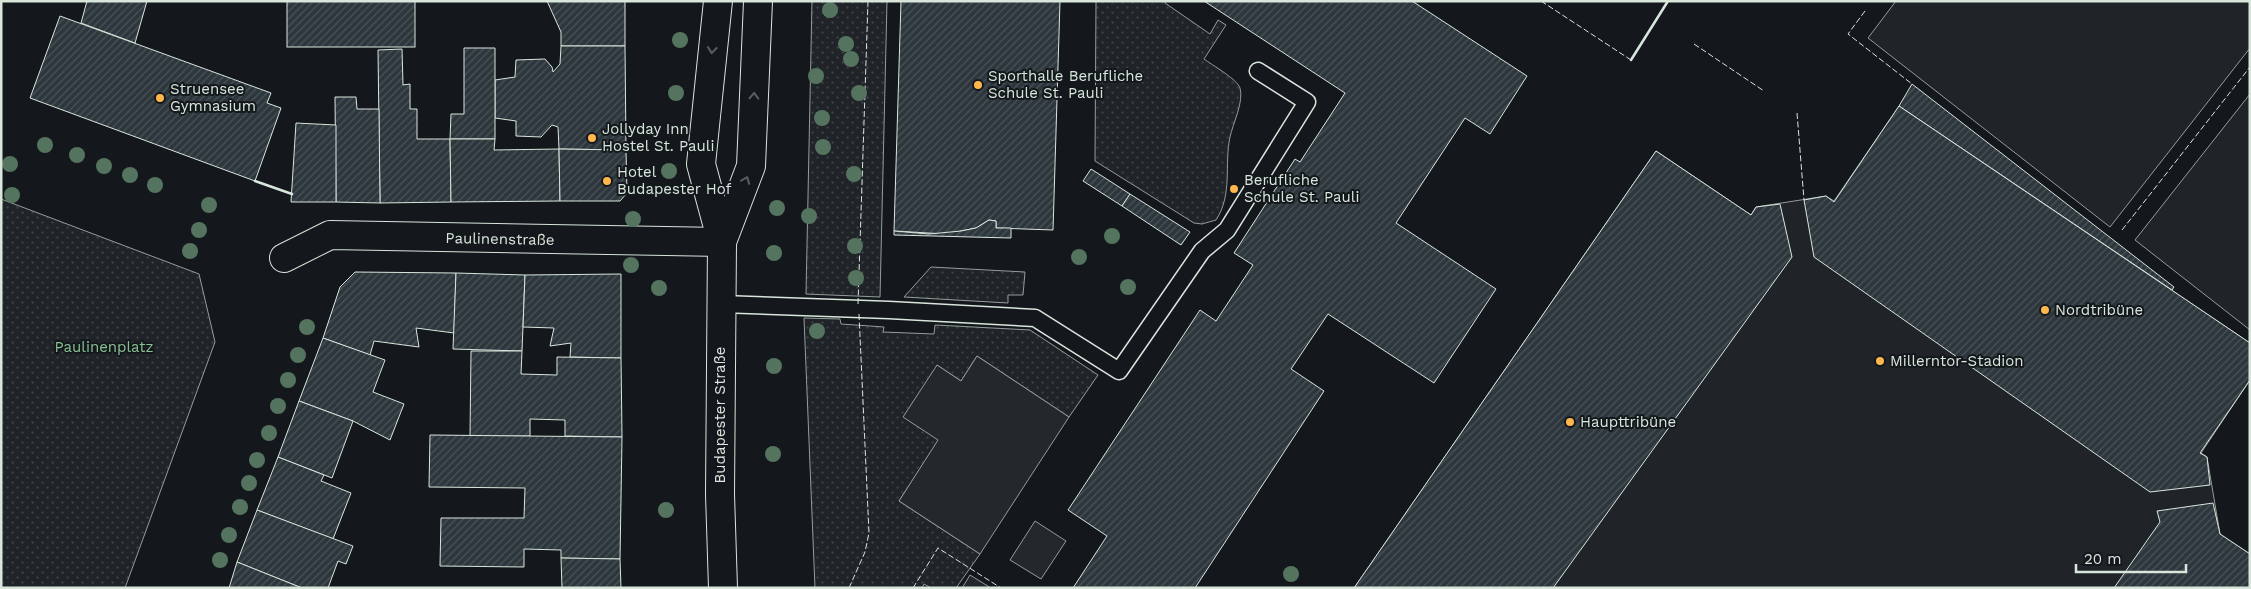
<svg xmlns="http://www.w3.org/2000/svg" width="2251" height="589" font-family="'Work Sans',sans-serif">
  <defs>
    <pattern id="grass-dots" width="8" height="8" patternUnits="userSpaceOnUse" patternTransform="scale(1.25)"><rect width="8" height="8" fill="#202428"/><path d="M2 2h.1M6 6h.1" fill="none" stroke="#404447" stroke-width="1.8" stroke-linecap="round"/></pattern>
    <pattern id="building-hatch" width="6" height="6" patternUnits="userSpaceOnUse" patternTransform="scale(1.25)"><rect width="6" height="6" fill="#2c363c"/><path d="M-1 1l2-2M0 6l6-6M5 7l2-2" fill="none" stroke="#4a5358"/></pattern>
  </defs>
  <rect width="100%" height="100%" fill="#14181c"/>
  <g fill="url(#grass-dots)" stroke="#939e99">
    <polygon points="812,1 887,1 880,297 806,294"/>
    <path d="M1096,1H1166L1165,3L1210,34L1218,20L1226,25L1204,59C1212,65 1237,79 1240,88C1244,102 1233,123 1230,137C1224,165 1233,194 1216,220L1202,224L1194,223L1095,161Z"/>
    <polygon points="1,199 199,274 215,342 125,588 1,588"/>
    <polygon points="931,267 1025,272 1023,295 1008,295 1008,303 904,297"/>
    <polygon points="804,318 840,319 841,324 884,327 883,332 934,334 935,325 1030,330 1098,375 1069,417 977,356 961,381 937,365 939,440 899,501 980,554 956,588 931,588 924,584 922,588 815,588"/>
  </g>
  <g fill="#202428" stroke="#939e99">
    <polygon points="1896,1 2250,1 2250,48 2110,227 1868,38"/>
    <polygon points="2250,94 2250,330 2135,240"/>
    <polygon points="1899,106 2250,343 2250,380 2201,453 2207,457 2220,534 2250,554 2250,588 1354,588 1656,151 1751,215 1756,207 1826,196 1834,201"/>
  </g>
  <g fill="#24282b" stroke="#939e99">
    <polygon points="977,356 1069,417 980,554 899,501 938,440 903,417 937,365 961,381"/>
    <polygon points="1035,521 1066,541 1041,579 1010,560"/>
    <polygon points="970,575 991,588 962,588"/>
  </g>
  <g fill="url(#building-hatch)" stroke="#d8e6dc">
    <polygon points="87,1 147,1 135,43 81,23"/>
    <rect x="287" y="1" width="128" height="46"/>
    <polygon points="547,1 625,1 625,46 561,46 561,32"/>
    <polygon points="901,1 1060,1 1053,230 996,228 996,221 989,220 976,228 946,234 894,231"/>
    <polygon points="1204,1 1412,1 1527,76 1490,134 1465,118 1396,223 1496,289 1434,383 1328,314 1291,369 1324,391 1195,588 1073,588 1107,536 1068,510 1200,310 1216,321 1253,265 1234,253 1295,159 1300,162 1345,93"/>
    <polygon points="60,16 271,93 267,103 281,108 255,181 30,98"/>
    <polygon points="561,46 625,46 626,150 559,149 558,127 552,125 541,137 516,136 516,121 495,118 495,80 515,77 516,60 545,59 552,67 553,72 560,64"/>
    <polygon points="464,48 495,48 495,139 450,139 451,114 464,114"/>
    <polygon points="402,49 403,85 410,84 410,109 417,109 417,139 450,139 451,202 380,203 378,50"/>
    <polygon points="1912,84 2174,287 2172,290 1899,106"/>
    <polygon points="335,97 356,97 357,109 379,109 380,203 336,202"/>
    <polygon points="1899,106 2250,343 2250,380 2200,453 2207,457 2210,485 2150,492 1814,257 1804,200 1826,196 1834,202"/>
    <polygon points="296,123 336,125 336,202 291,202"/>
    <polygon points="450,139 495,139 494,150 559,149 560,201 451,202"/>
    <polygon points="559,149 626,150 627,193 620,201 560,201"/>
    <polygon points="1656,151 1751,215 1756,207 1780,204 1792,257 1553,588 1354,588"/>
    <polygon points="1091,169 1130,194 1122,206 1083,181"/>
    <polygon points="1130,194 1190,232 1181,245 1122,206"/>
    <polygon points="989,220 996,221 996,228 1011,228 1011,238 894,235 894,231 929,234 961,231 976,228"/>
    <polygon points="355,272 456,273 454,333 416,328 419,347 374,341 370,355 323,338 340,287"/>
    <polygon points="456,273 525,275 522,351 453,349"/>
    <polygon points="621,274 621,358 570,357 571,343 550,346 554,328 523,327 525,275"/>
    <polygon points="323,338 385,360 373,392 404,404 390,440 353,421 299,401"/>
    <polygon points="471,351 522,351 521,374 557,375 557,357 621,358 622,437 565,436 565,420 530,419 530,436 470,436"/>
    <polygon points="299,401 353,421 332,478 278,457"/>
    <polygon points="430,435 622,437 620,559 561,558 561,550 524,549 524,567 440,566 441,518 524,518 525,488 429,487"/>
    <polygon points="278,457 324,475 321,481 351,493 333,539 257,510"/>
    <polygon points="2213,503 2220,534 2250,554 2250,588 2114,588 2160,522 2157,511"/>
    <polygon points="257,510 353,546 346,564 338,561 328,588 302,588 237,562"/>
    <polygon points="561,558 620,559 621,588 562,588"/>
    <polygon points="237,562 302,588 229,588"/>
  </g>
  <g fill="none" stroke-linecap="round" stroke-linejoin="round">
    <defs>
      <polyline id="service" points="721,304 889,310 1035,318 1119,371 1202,251 1227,230 1307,102 1258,71"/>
      <polyline id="minor" points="284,258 330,235 722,242"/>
      <g id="primary">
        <polyline points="718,1 701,164 722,242 720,494 723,588"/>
        <polyline points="722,242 751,166 758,1"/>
      </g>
    </defs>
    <use href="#service" stroke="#d8e6dc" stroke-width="19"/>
    <use href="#minor" stroke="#d8e6dc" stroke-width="30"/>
    <use href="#primary" stroke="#d8e6dc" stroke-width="30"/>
    <use href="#service" stroke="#14181c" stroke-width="16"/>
    <use href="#minor" stroke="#14181c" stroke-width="28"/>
    <use href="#primary" stroke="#14181c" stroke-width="28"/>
    <g stroke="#d8e6dc" stroke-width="1" stroke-dasharray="6 2.5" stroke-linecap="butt">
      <polyline points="1541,1 1631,60"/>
      <polyline points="1865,11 1848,34 1912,84"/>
      <polyline points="1694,44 1764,91"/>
      <polyline points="1797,113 1804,200"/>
      <polyline points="2122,230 2250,67"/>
      <polyline points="858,304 868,1"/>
      <polyline points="849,588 865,552 869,533 859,314"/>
      <polyline points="913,588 938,548 1001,588"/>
    </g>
    <g stroke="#d8e6dc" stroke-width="2.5">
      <polyline points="1631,60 1668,1"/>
      <polyline points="255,181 292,194"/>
    </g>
  </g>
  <g fill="#55745f">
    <circle cx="830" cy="10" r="8"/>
    <circle cx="680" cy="40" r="8"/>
    <circle cx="846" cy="44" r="8"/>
    <circle cx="851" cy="59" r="8"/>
    <circle cx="816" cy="76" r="8"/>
    <circle cx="676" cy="93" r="8"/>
    <circle cx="859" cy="93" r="8"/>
    <circle cx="822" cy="118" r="8"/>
    <circle cx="45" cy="145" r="8"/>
    <circle cx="823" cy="147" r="8"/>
    <circle cx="77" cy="155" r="8"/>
    <circle cx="10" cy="164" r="8"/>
    <circle cx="104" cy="166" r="8"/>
    <circle cx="669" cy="171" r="8"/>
    <circle cx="854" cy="174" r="8"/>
    <circle cx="130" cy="175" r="8"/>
    <circle cx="155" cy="185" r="8"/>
    <circle cx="12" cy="195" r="8"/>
    <circle cx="209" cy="205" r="8"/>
    <circle cx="777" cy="208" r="8"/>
    <circle cx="809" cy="216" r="8"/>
    <circle cx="633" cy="219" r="8"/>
    <circle cx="199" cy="230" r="8"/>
    <circle cx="1112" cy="236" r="8"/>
    <circle cx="855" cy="246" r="8"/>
    <circle cx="190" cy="251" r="8"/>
    <circle cx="774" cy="253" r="8"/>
    <circle cx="1079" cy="257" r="8"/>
    <circle cx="631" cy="265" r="8"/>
    <circle cx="856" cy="278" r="8"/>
    <circle cx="1128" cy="287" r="8"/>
    <circle cx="659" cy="288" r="8"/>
    <circle cx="307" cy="327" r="8"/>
    <circle cx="817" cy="331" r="8"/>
    <circle cx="298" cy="355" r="8"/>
    <circle cx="774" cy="366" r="8"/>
    <circle cx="288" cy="380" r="8"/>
    <circle cx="278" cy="406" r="8"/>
    <circle cx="269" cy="433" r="8"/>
    <circle cx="773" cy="454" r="8"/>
    <circle cx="257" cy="460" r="8"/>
    <circle cx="249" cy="483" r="8"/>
    <circle cx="240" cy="507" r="8"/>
    <circle cx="666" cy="510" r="8"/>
    <circle cx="229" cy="535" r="8"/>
    <circle cx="220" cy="560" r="8"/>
    <circle cx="1291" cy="574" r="8"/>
  </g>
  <defs><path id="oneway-chevron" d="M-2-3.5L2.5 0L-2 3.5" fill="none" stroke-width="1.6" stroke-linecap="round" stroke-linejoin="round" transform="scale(1.25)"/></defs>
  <g stroke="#59605f">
    <use href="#oneway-chevron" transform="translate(712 50) rotate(96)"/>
    <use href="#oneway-chevron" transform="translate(754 96) rotate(-88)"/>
    <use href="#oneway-chevron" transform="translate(746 180) rotate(-69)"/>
  </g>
  <g fill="#ffb74d" stroke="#14181c" stroke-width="2">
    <circle cx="978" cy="85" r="5"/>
    <circle cx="160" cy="98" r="5"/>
    <circle cx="592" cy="138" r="5"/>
    <circle cx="607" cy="181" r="5"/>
    <circle cx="1234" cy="189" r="5"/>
    <circle cx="2045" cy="310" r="5"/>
    <circle cx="1880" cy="361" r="5"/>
    <circle cx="1570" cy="422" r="5"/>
  </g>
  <g text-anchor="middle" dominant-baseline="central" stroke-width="4" stroke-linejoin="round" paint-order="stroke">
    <g font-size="15" fill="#d8e6dc" stroke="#14181c" text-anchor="start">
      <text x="988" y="76">Sporthalle Berufliche<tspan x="988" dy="17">Schule St. Pauli</tspan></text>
      <text x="170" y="89">Struensee<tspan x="170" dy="17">Gymnasium</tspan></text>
      <text x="602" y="129">Jollyday Inn<tspan x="602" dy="17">Hostel St. Pauli</tspan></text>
      <text x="617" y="172">Hotel<tspan x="617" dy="17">Budapester Hof</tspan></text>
      <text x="1244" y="180">Berufliche<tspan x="1244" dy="17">Schule St. Pauli</tspan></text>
      <text x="2055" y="310">Nordtribüne</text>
      <text x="1890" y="361">Millerntor-Stadion</text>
      <text x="1580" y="422">Haupttribüne</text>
    </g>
    <g font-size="15" fill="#d8e6dc" stroke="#14181c">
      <text transform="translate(500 239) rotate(1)">Paulinenstraße</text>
      <text transform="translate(720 415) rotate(-90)">Budapester Straße</text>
    </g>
    <g font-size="15" fill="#8ac095" stroke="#14181c">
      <text x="104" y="347">Paulinenplatz</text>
    </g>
  </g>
  <rect width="2251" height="589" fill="none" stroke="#d8e6dc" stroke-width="5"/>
  <path d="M2076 564v8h110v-8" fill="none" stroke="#d8e6dc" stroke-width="2.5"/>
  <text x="2084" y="564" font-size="15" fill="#d8e6dc" stroke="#14181c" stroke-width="4" paint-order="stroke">20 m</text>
</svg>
